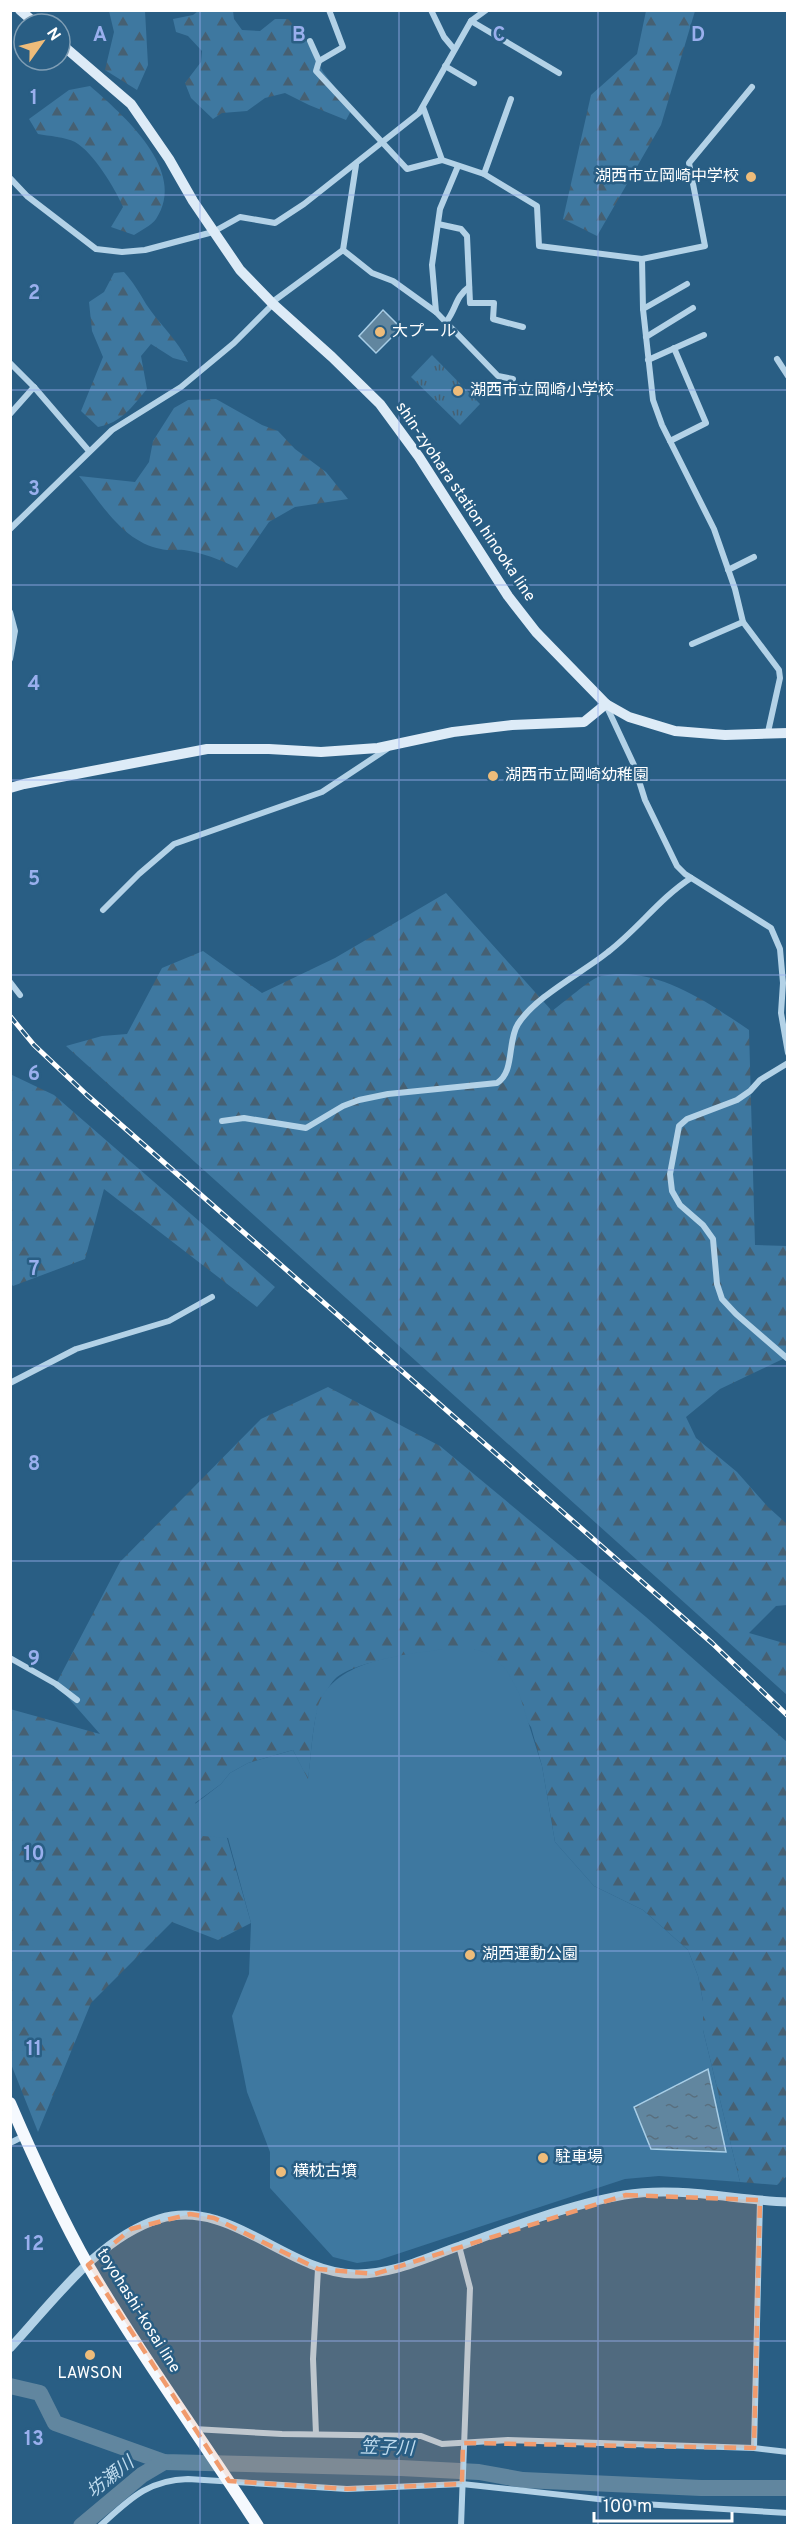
<svg xmlns="http://www.w3.org/2000/svg" width="798" height="2536" font-family="Overpass,'Noto Sans JP',sans-serif">
  <defs>
    <pattern id="grass-tufts" width="24" height="20" patternUnits="userSpaceOnUse" patternTransform="scale(1.5)"><rect width="24" height="20" fill="#3e78a0"/><path d="M3 7l-1-3M5 7V3M7 7l1-3M15 17l-1-3M17 17v-4M19 17l1-3" fill="none" stroke="#466072"/></pattern>
    <pattern id="forest-firs" width="22" height="20" patternUnits="userSpaceOnUse" patternTransform="scale(1.5)"><rect width="22" height="20" fill="#3e78a0"/><path d="M5 1l3.5 6h-7zM16 11l3.5 6h-7z" fill="#466072"/></pattern>
    <pattern id="water-ripples" width="26" height="14" patternUnits="userSpaceOnUse" patternTransform="scale(1.5)"><rect width="26" height="14" fill="#61869f"/><path d="M2 4q2-2 4 0t4 0M15 11q2-2 4 0t4 0" fill="none" stroke="#596f7e"/></pattern>
  </defs>
  <rect width="100%" height="100%" fill="#295e84"/>
  <polygon fill="url(#grass-tufts)" points="432,355 480,404 460,425 411,377"/>
  <g fill="url(#forest-firs)">
    <polygon points="109,11 145,11 148,65 137,90 105,70 114,32"/>
    <polygon points="198,11 233,11 234,19 242,30 260,31 275,19 288,19 305,38 323,72 352,109 346,120 309,105 285,93 265,98 247,111 222,113 213,119 191,98 185,83 201,62 202,51 188,36 176,32 173,19 193,15"/>
    <polygon points="646,11 695,11 661,125 597,236 563,219 591,95 637,54"/>
    <path d="M90,86C122,114 189,171 156,219C152,225 140,231 134,235L111,227L123,207C115,188 93,152 75,142C65,137 49,136 38,134L29,119L69,90Z"/>
    <path d="M124,272C133,282 139,292 146,304C159,324 178,340 188,362L173,358L151,344L141,356L147,389C132,407 121,423 98,427L81,411L103,357L92,331L89,302L104,292L114,273Z"/>
    <path d="M216,399L262,425L278,431L295,449L326,472L348,499L295,507L269,522L237,568C219,559 203,553 184,550C176,549 168,551 161,549C123,542 101,503 79,476L135,482L149,462L153,441L174,408L188,400Z"/>
    <path d="M446,893L552,1011C562,1004 591,978 601,976C655,965 706,1001 749,1030L755,1245L787,1246V1357L720,1389L686,1417L696,1438L737,1472L768,1507L787,1524V1605L776,1606L749,1633L787,1644V1695L66,1046L102,1036L127,1034L162,968L203,951L262,993L335,958Z"/>
    <polygon points="10,1074 54,1095 275,1287 257,1307 104,1189 85,1259 13,1286 10,1282"/>
    <path d="M328,1387L440,1446L646,1617L787,1742V2176L777,2185L740,2182L703,2030V2001L698,1976L688,1950L643,1910L594,1886L555,1842L542,1766L531,1727L474,1649C445,1649 356,1658 335,1679C329,1685 322,1699 319,1707C312,1722 311,1762 308,1780L293,1750L248,1763L230,1773L221,1784L195,1803L227,1838L251,1923L218,1940L172,1922L91,2003L38,2132L11,2064L10,1709L100,1734L56,1684L120,1562L261,1419Z"/>
  </g>
  <path fill="#3e78a0" d="M443,1649H474L487,1653L506,1669L519,1693L542,1766L555,1842L594,1886L643,1910L688,1950L698,1976L703,2001V2030L740,2182L659,2176L625,2179L379,2260L357,2263L333,2257L270,2188V2152L247,2092L232,2016L249,1974L251,1923L228,1838L202,1836L195,1804L221,1784L230,1773L248,1763L293,1750L308,1779C311,1756 312,1732 317,1710C330,1659 401,1656 443,1649Z"/>
  <g fill="url(#water-ripples)" stroke="#a8cee7" stroke-width="1.5">
    <polygon points="383,310 401,328 376,353 359,336"/>
    <polygon points="708,2069 726,2152 651,2149 634,2107"/>
  </g>
  <g fill="none" stroke-linecap="round" stroke-linejoin="round">
    <g stroke="#61869f" stroke-width="16">
      <polyline points="10,2386 40,2393 55,2423 164,2462 401,2468 479,2472 523,2480 701,2488 788,2488"/>
      <polyline points="81,2526 142,2475 164,2462"/>
    </g>
    <g stroke="#b3d2e7" stroke-width="6">
      <polyline points="329,10 343,47 319,61 316,71 407,169 442,160"/>
      <polyline points="431,10 444,37 454,49"/>
      <polyline points="471,21 559,73"/>
      <polyline points="310,41 319,61"/>
      <polyline points="445,66 474,83"/>
      <polyline points="423,107 442,160 484,174 537,206 539,246 642,259"/>
      <polyline points="458,166 440,209 432,265 436,312 498,376 513,379"/>
      <polyline points="484,174 511,99"/>
      <polyline points="10,178 27,196 96,249 122,252 145,250 213,232 240,217 275,223 304,204 419,113 471,21 486,10"/>
      <polyline points="438,224 461,229 467,236 470,303 494,303 493,319 523,327"/>
      <polyline points="343,250 356,165"/>
      <polyline points="687,284 643,309 653,400 662,425 714,529 735,589 743,622 779,670 780,678 768,732"/>
      <polyline points="271,303 343,250 372,273 393,281 436,312"/>
      <polyline points="643,309 642,259 705,246 689,163 752,87"/>
      <path d="M446,322C456,310 455,297 469,287"/>
      <polyline points="646,337 693,308"/>
      <polyline points="777,359 788,376"/>
      <polyline points="648,360 704,335"/>
      <polyline points="10,363 34,387 89,451"/>
      <polyline points="10,414 34,387"/>
      <polyline points="670,441 706,423 674,348"/>
      <polyline points="10,529 112,430 181,387 234,343 273,304"/>
      <polyline points="728,570 754,557"/>
      <polyline points="10,612 15,631 10,659"/>
      <polyline points="692,644 743,622"/>
      <polyline points="606,705 634,765 645,800 677,866 685,874 771,928 780,949 783,983 781,1013 788,1053"/>
      <polyline points="103,910 139,874 174,844 322,792 387,749"/>
      <polyline points="10,982 20,995"/>
      <polyline points="788,1063 760,1080 750,1091 737,1100 687,1119 679,1126 670,1174 672,1191 680,1205 703,1225 713,1239 717,1284 722,1299 736,1314 788,1359"/>
      <path d="M222,1121L244,1118L306,1128L343,1106L359,1100L388,1094L497,1083C515,1072 507,1041 518,1024C536,996 582,973 608,952C638,929 660,898 691,878"/>
      <polyline points="10,1383 76,1349 169,1321 212,1297"/>
      <polyline points="10,1658 56,1684 77,1700"/>
      <polyline points="10,2143 24,2136"/>
      <polyline points="459,2246 470,2288 461,2526"/>
      <polyline points="194,2429 282,2434 421,2436 442,2444 508,2440 754,2448 788,2452"/>
      <polyline points="316,2434 313,2359 318,2269"/>
      <polyline points="754,2448 760,2200"/>
      <path d="M100,2526C129,2500 147,2480 188,2479L347,2489L462,2484L643,2504L788,2513"/>
    </g>
    <path stroke="#b3d2e7" stroke-width="9" d="M10,2348C53,2302 98,2238 159,2219C230,2197 286,2273 355,2274C392,2275 425,2258 460,2246C510,2227 572,2204 624,2195C678,2186 734,2200 788,2202"/>
    <g stroke="#ddebf7" stroke-width="10">
      <polyline points="20,10 36,24"/>
      <polyline points="60,43 131,104 169,159 193,201 240,270 273,304 332,357 380,404 419,457 508,596 536,632 606,704 629,717 675,731 725,735 788,733"/>
      <polyline points="10,788 24,784 207,749 269,749 321,752 378,748 453,732 512,725 584,722 606,704"/>
    </g>
    <path stroke="#f5f9fe" stroke-width="12" d="M10,2103C34,2159 59,2214 89,2267C141,2356 202,2439 258,2526"/>
    <defs>
      <polyline id="rail" points="10,1016 34,1045 87,1095 712,1643 788,1716"/>
    </defs>
    <use href="#rail" stroke="#fff" stroke-width="5"/>
    <use href="#rail" stroke="#295e84" stroke-width="3" stroke-dasharray="9" stroke-linecap="butt"/>
  </g>
  <path fill="#f19b6d" fill-opacity="0.2" stroke="#f19b6d" stroke-width="4.5" stroke-dasharray="12 8" stroke-linejoin="round" d="M626,2195L760,2200L754,2448L463,2443L462,2484L347,2489L229,2481L88,2265L131,2229L190,2214L214,2218L318,2269L375,2274Z"/>
  <path fill="none" stroke="#99afed" stroke-width="1.5" stroke-opacity="0.55" d="M200,10V2526M399,10V2526M598,10V2526M10,195H788M10,390H788M10,585H788M10,780H788M10,975H788M10,1170H788M10,1366H788M10,1561H788M10,1756H788M10,1951H788M10,2146H788M10,2341H788"/>
  <g fill="#eebc7a" stroke="#295e84" stroke-width="2">
    <circle cx="751" cy="177" r="6"/>
    <circle cx="380" cy="332" r="6"/>
    <circle cx="458" cy="391" r="6"/>
    <circle cx="493" cy="776" r="6"/>
    <circle cx="470" cy="1955" r="6"/>
    <circle cx="543" cy="2158" r="6"/>
    <circle cx="281" cy="2172" r="6"/>
    <circle cx="90" cy="2355" r="6"/>
  </g>
  <g text-anchor="middle" dominant-baseline="central" stroke-width="5" stroke-linejoin="round" paint-order="stroke">
    <g font-size="16" fill="#fff" stroke="#295e84" text-anchor="start">
      <text x="739" y="177" text-anchor="end">湖西市立岡崎中学校</text>
      <text x="392" y="332">大プール</text>
      <text x="470" y="391">湖西市立岡崎小学校</text>
      <text x="505" y="776">湖西市立岡崎幼稚園</text>
      <text x="482" y="1955">湖西運動公園</text>
      <text x="555" y="2158">駐車場</text>
      <text x="293" y="2172">横枕古墳</text>
      <text x="90" y="2374" text-anchor="middle">LAWSON</text>
    </g>
    <g font-size="16" fill="#fff" stroke="#295e84">
      <text transform="translate(465 502) rotate(56)">shin-zyohara station hinooka line</text>
      <text transform="translate(138 2311) rotate(58)">toyohashi-kosai line</text>
    </g>
    <g font-size="18" font-style="italic" fill="#bfdbee" stroke="#295e84">
      <text transform="translate(387 2449) rotate(2)">笠子川</text>
      <text transform="translate(111 2478) rotate(-38)">坊瀬川</text>
    </g>
  </g>
  <g font-size="20" text-anchor="middle" font-weight="bold" fill="#99afed" stroke="#295e84" stroke-width="5" stroke-linejoin="round" paint-order="stroke">
    <text x="100" y="41">A</text>
    <text x="299" y="41">B</text>
    <text x="499" y="41">C</text>
    <text x="698" y="41">D</text>
    <text x="34" y="104">1</text>
    <text x="34" y="299">2</text>
    <text x="34" y="495">3</text>
    <text x="34" y="690">4</text>
    <text x="34" y="885">5</text>
    <text x="34" y="1080">6</text>
    <text x="34" y="1275">7</text>
    <text x="34" y="1470">8</text>
    <text x="34" y="1665">9</text>
    <text x="34" y="1860">10</text>
    <text x="34" y="2055">11</text>
    <text x="34" y="2250">12</text>
    <text x="34" y="2445">13</text>
  </g>
  <rect width="798" height="2536" fill="none" stroke="#ffffff" stroke-width="24"/>
  <g transform="translate(42 42) rotate(56)"><circle r="28" fill="#295e84" stroke="#7f9eb5" stroke-width="1.5"/>
  <path d="M0-4.5L10 22L0 15L-10 22Z" fill="#eebc7a"/>
  <text y="-9" font-size="16" font-weight="bold" text-anchor="middle" fill="#ffffff">N</text>
  </g>
  <path d="M594 2512v9h138v-9" fill="none" stroke="#ffffff" stroke-width="3"/>
  <text x="603" y="2512" font-size="18" fill="#ffffff" stroke="#295e84" stroke-width="4.5" paint-order="stroke">100 m</text>
</svg>
